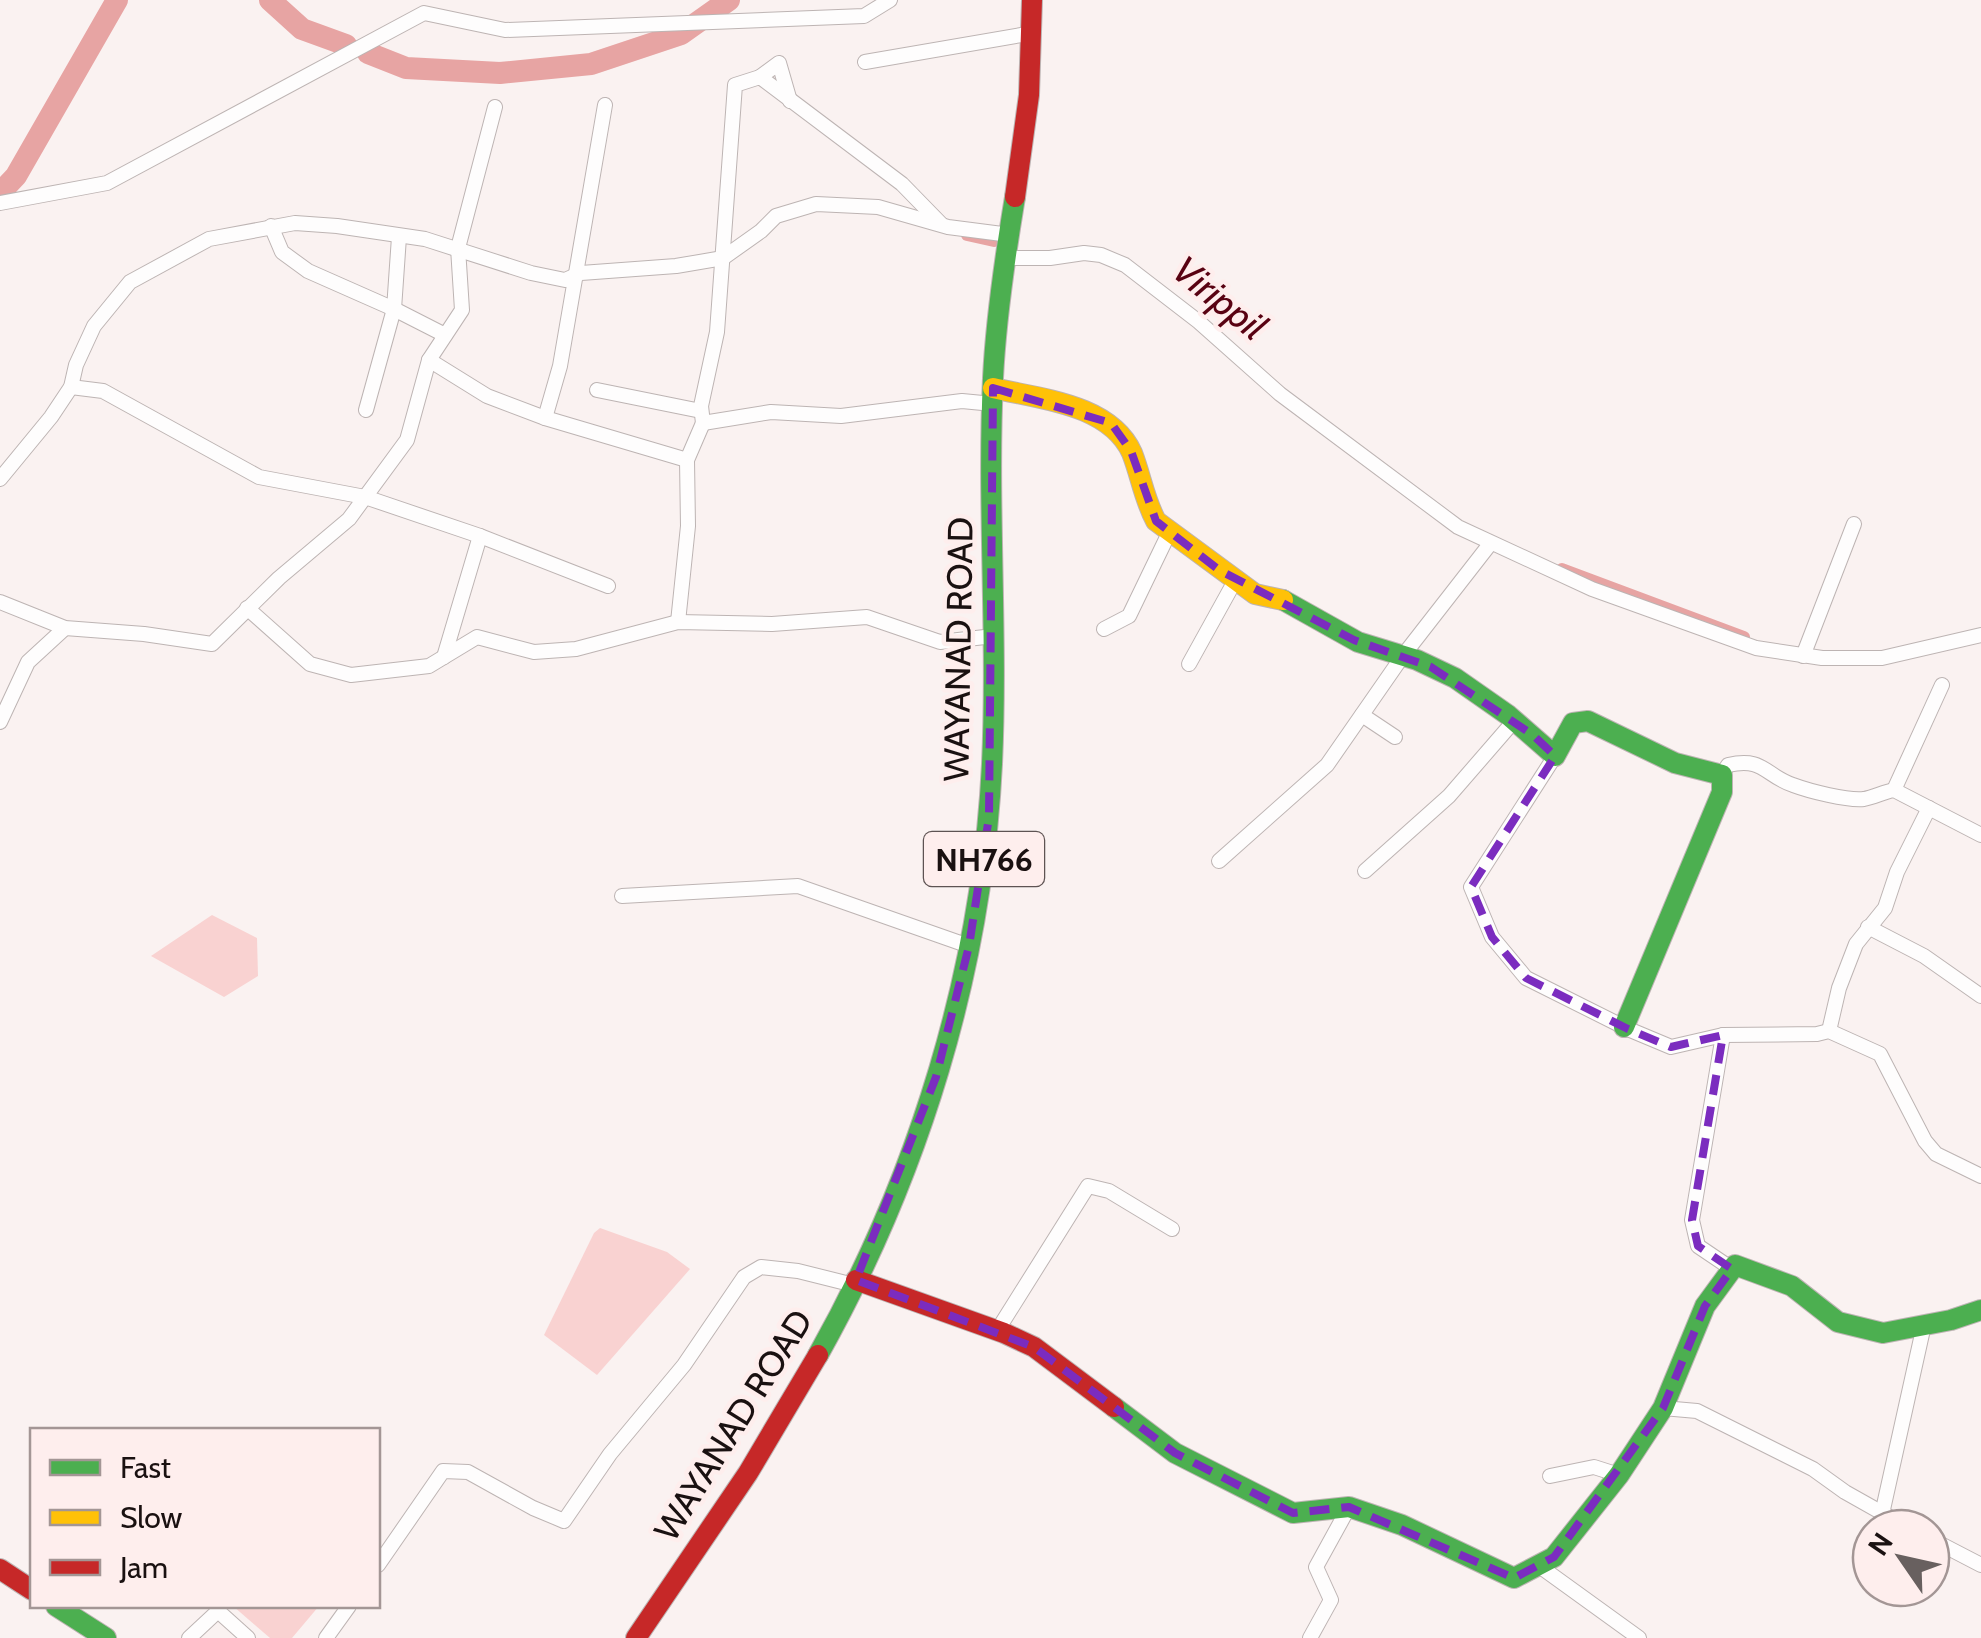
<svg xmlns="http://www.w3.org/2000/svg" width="1981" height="1638" font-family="Cabin,sans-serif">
  <rect width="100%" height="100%" fill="#faf2f1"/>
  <g fill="#f9d2d1">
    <polygon points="212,915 257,938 258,976 224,997 151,956"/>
    <polygon points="600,1228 667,1252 690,1269 597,1375 544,1335 594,1233"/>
    <polygon points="233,1606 319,1606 292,1638 270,1638"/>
  </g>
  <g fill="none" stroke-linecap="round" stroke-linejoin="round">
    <g stroke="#e7a4a3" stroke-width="12">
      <polyline points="967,235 994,241"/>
      <polyline points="1562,569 1744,637"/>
    </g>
    <g stroke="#e7a4a3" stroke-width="22">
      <polyline points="270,0 302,29 346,45"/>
      <polyline points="368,53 406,68 500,73 591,64 681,34 729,0"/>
      <polyline points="0,193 16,176 117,0"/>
    </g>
    <defs>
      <g id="street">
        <polyline points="865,62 1033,33"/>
        <polyline points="760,77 779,63 790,101"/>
        <polyline points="0,203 107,183 424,13 505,30 864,16 890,0"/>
        <polyline points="271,226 282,252 308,271 394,309 445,335"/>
        <polyline points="1006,258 1050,258 1084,253 1101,255 1125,265 1199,322 1280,394 1458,527 1592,589 1756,648 1822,658 1882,658 1981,635"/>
        <polyline points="429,360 487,396 545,418 687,460"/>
        <polyline points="71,387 103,391 259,477 365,497 480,536 608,586"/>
        <polyline points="597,390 701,411"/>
        <polyline points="366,410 394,309 399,237"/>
        <polyline points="545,418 560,366 605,105"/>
        <polyline points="703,423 701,406 717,332 735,85 760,77 902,184 941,224"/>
        <polyline points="703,423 771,412 841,416 962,401 993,404"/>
        <polyline points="0,479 51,417 71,387 76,365 94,326 130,282 209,239 295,223 337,226 425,239 531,273 565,280 581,273 676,266 723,258 761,231 776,216 816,204 878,207 948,227 1010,235"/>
        <polyline points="0,602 65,628 144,634 212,644 279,578 349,519 407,440 429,360 462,310 458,248 495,107"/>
        <polyline points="247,608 310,664 351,675 429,666 477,637 534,652 576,649 678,622 772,624 867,617 940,642 994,636"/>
        <polyline points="678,622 688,526 687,460 703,423"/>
        <polyline points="1104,629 1129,616 1169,533"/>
        <polyline points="1803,656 1854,524"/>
        <polyline points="444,657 480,536"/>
        <polyline points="1189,664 1236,579"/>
        <polyline points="1362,715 1395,737"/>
        <polyline points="0,722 28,662 65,628"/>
        <polyline points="1555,756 1471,887 1492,937 1526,978 1628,1029 1671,1047 1723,1035 1817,1034 1829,1031 1880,1054 1925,1141 1936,1154 1981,1176"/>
        <path d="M1722,775L1728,765C1764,757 1764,775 1793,785C1809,791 1848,801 1864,799C1874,797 1884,792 1894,790L1981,835"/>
        <polyline points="1894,790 1942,685"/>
        <polyline points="1219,861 1327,765 1402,657 1490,544"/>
        <polyline points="1365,871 1449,796 1514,721"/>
        <polyline points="622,896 798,886 969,946"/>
        <polyline points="1868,927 1924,956 1981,996"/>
        <polyline points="1829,1031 1839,988 1856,944 1885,908 1897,872 1929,808"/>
        <polyline points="1723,1035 1692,1220 1698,1246 1732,1269"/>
        <polyline points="997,1331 1088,1186 1109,1191 1172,1229"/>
        <polyline points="1663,1408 1697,1411 1813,1469 1845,1492 1909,1528"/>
        <polyline points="1550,1476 1594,1467 1619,1475"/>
        <polyline points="1882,1514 1924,1325"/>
        <polyline points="1931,1539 1981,1565"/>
        <polyline points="378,1565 443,1471 468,1472 533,1508 564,1521 610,1454 684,1365 744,1277 761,1267 798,1271 854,1285"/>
        <polyline points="1538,1565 1639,1638"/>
        <polyline points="189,1638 218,1611 248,1638"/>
        <polyline points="326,1638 349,1606"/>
        <polyline points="1310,1638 1331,1600 1316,1567 1349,1507"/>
      </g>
      <g id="fast">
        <polyline points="1283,600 1358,642 1417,660 1455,678 1508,715 1555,756 1573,723 1588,721 1675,763 1722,775 1722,792 1624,1027"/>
        <path d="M818,1355C919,1175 982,970 992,764C998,635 987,506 993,378C996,317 1005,257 1015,197"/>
        <polyline points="1114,1407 1175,1453 1293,1513 1349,1507 1402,1525 1514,1578 1554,1557 1619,1475 1663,1408 1705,1306 1735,1265 1792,1286 1838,1322 1883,1333 1951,1320 1981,1310"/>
        <polyline points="56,1606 106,1638"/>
      </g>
      <path id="slow" d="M993,388C1040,399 1110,404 1132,453C1141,476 1144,499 1156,521L1255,594L1283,600"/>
      <g id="jam">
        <polyline points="1015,197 1029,95 1032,0"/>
        <polyline points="856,1280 1004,1333 1034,1347 1114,1407"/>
        <polyline points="0,1569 32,1590"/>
        <polyline points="636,1638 748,1473 818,1355"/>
      </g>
    </defs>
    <use href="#street" stroke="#bdb4b3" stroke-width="16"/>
    <use href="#fast" stroke="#bdb4b3" stroke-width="22"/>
    <use href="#slow" stroke="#bdb4b3" stroke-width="22"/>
    <use href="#jam" stroke="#bdb4b3" stroke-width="22"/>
    <use href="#street" stroke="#fefdfd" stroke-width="14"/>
    <use href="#fast" stroke="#4caf50" stroke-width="20"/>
    <use href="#slow" stroke="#ffc107" stroke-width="20"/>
    <use href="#jam" stroke="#c62828" stroke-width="20"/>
  </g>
  <path fill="none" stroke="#7b2cbf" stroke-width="8" stroke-dasharray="20 12" stroke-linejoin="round" d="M993,388L1111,423L1131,451L1156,521L1219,570L1354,640L1431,667L1533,735L1555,756L1471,887L1492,937L1526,978L1628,1029L1671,1047L1723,1035L1692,1220L1698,1246L1732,1269L1705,1306L1663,1408L1554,1557L1514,1578L1349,1507L1293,1513L1175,1453L1034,1347L856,1280L936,1077L969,946L989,817Z"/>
  <g text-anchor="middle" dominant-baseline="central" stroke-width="9" stroke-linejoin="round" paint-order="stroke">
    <rect fill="#feeeed" stroke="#5e5353" stroke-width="2.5" x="924" y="832" width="120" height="54" rx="8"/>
    <g font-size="32" font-weight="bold" fill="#1a1111">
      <text x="984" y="859">NH766</text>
    </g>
    <g font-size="35" fill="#1a1111" stroke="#feeeed">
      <text transform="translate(958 649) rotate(-89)">WAYANAD ROAD</text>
      <text transform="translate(733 1425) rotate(-58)">WAYANAD ROAD</text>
    </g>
    <g font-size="38" font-style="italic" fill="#590212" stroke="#feeeed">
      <text transform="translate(1220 298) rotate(39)">Virippil</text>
    </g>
  </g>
  <rect x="30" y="1428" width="350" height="180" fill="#feeeed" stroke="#a39695" stroke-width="2.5"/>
  <rect x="50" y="1460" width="50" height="15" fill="#4caf50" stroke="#a39695" stroke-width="2.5"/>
  <text x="120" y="1478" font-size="30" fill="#1a1111">Fast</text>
  <rect x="50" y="1510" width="50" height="15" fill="#ffc107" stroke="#a39695" stroke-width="2.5"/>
  <text x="120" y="1528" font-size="30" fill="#1a1111">Slow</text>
  <rect x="50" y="1560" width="50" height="15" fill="#c62828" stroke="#a39695" stroke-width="2.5"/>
  <text x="120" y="1578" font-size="30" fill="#1a1111">Jam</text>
  <g transform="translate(1901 1558) rotate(304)"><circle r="48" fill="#feeeed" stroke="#a39695" stroke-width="2.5"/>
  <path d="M0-8L18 38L0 25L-18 38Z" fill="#68605f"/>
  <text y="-15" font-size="28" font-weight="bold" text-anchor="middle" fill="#1a1111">N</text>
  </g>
</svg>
